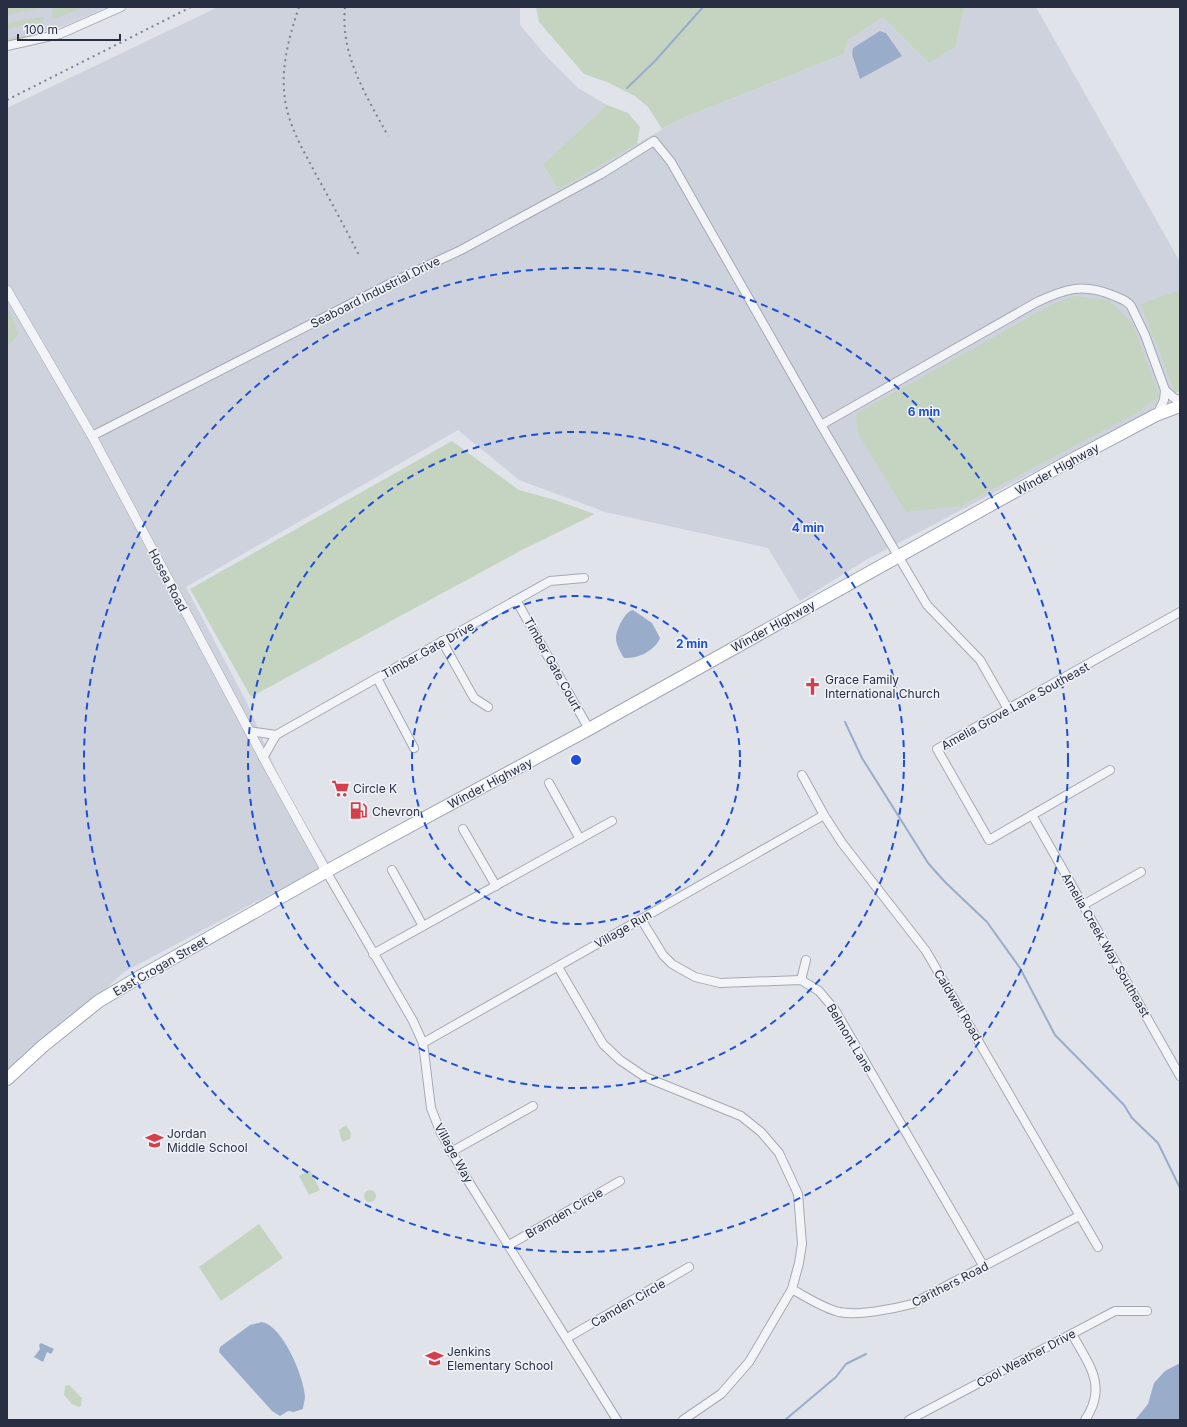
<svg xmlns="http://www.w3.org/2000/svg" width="1187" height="1427" font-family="Inter,sans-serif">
  <rect width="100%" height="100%" fill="#e0e3ea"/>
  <g fill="#ced2dc">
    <polygon points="7,7 107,7 64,26 26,36 7,39"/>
    <polygon points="218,7 520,7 520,25 548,58 578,88 607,105 543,164 558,190 680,119 844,54 848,40 883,17 956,46 964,7 1036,7 1180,262 1180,290 1142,305 1175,393 1146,413 866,560 800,601 768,548 605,512 519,480 458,430 186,587 247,703 283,786 329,863 124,972 7,1078 7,108"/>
  </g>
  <g fill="#c4d4c1">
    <polygon points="7,7 46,7 7,15"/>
    <polygon points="52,7 84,7 54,19 52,17 53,13"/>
    <polygon points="536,7 964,7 956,46 929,63 883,17 848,40 844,54 680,119 662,129 648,107 635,96 607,82 584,74 539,22"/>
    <polygon points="41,17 44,18 43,21 7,29 7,23"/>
    <polygon points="42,32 42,34 7,41 7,38"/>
    <polygon points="607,105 628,113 640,127 637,144 558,190 543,164"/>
    <polygon points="1180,290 1180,391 1175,393 1141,304"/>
    <polygon points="1074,296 1110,301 1133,324 1159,396 1138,412 961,506 906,512 858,434 856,414 1051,305"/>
    <polygon points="7,311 10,311 18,334 13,341 7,345"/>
    <polygon points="452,441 519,490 555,500 595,514 522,550 251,697 190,589"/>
    <polygon points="346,1125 351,1133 350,1139 342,1142 339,1130"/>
    <polygon points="310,1170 320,1190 309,1195 299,1176"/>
    <circle cx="370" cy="1196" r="6"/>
    <polygon points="259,1224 283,1258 221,1301 199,1267"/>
    <polygon points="69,1385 82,1398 81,1406 79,1407 72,1404 64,1395 65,1386"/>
  </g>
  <g fill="#99adcb">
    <polygon points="880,31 886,33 902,56 860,79 852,54 853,48"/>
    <path d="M633,610L652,623L660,638C655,651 637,659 624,658C621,653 616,645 616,638C616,630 625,611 633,610Z"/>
    <path d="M262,1322C283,1326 304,1377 305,1397C305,1401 303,1405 303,1409L294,1412L288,1411L280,1416L272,1411L219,1352L220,1347L250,1325Z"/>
    <polygon points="41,1343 54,1349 51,1354 47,1352 43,1362 34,1357 40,1349 39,1345"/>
    <polygon points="1180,1363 1180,1420 1135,1420 1148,1404 1154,1383 1165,1371"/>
  </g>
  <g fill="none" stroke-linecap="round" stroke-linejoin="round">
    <g stroke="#99adcb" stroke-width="2">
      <polyline points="627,88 655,61 703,7"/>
      <polyline points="845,722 862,758 928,863 945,882 987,922 1020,968 1055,1035 1124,1105 1132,1118 1158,1143 1180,1188"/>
      <polyline points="785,1420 836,1377 846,1364 866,1354"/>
    </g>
    <defs>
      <g id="minor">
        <polyline points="7,46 60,34 121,7"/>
        <polyline points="1165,390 1174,398 1180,400"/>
        <path d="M821,425L1037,302C1065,289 1082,283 1112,295C1119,298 1127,300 1131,306L1145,335L1165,390L1164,400L1157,415"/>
        <polyline points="92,436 401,278 461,250 601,174 654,141 671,162 821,425 927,605 980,660 1008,709"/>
        <polyline points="516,600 589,729"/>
        <polyline points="442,641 474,698 488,707"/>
        <polyline points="377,678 414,748"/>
        <polyline points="249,731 276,735"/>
        <polyline points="263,758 276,735 377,678 550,581 584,578"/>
        <polyline points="1110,770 989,840 937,749 1180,612"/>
        <polyline points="802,775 824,815 842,843 926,951 1098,1247"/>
        <polyline points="549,783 580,839"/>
        <polyline points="1032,815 1180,1076"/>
        <polyline points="463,829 496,886"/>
        <polyline points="392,870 423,926"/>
        <polyline points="326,871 413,1021 423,1043 431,1108 440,1131 467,1179 617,1420"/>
        <polyline points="1083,905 1141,872"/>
        <polyline points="641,919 663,955 672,964 695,977 720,983 801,980 819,991 835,1010 984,1267"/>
        <polyline points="373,954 612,821"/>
        <polyline points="558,967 603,1044 620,1060 645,1077 741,1116 761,1132 779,1153 798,1194 802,1244 799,1263 792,1289 749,1362 721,1394 683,1420"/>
        <polyline points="801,980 806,960"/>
        <polyline points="423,1043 824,815"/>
        <polyline points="451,1152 533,1106"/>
        <polyline points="509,1245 620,1181"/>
        <path d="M792,1289C806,1297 823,1308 839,1312C858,1316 893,1309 912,1304L1079,1216"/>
        <path d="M1072,1334C1089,1365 1108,1386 1085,1420"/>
        <polyline points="567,1338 689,1267"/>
        <polyline points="909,1420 1115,1311 1147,1311"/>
      </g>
      <polyline id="tertiary" points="7,290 92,436 270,770 326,871"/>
      <polyline id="primary" points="7,1079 43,1046 99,1001 143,975 336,866 589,729 1064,464 1156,415 1180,406"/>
    </defs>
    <use href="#minor" stroke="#a5a9b4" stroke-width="10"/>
    <use href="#tertiary" stroke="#a5a9b4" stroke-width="10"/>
    <use href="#primary" stroke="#9fa6b6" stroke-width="14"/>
    <use href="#minor" stroke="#f3f4f8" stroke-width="8"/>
    <use href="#tertiary" stroke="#f3f4f8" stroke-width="9"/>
    <use href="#primary" stroke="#fff" stroke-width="12"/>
    <g stroke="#788094" stroke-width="2" stroke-dasharray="2 4" stroke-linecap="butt">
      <path d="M299,7C290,34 282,62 284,90C286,124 304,151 319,180C333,205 346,230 359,255"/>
      <path d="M345,7C340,55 366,95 388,136"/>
      <polyline points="7,100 191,7"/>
    </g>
  </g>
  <g fill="none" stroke="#1d4ed8" stroke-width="2" stroke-dasharray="7 5">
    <circle cx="576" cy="760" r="164"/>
    <circle cx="576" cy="760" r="328"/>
    <circle cx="576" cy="760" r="492"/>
  </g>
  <defs>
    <symbol id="church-bare" viewBox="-9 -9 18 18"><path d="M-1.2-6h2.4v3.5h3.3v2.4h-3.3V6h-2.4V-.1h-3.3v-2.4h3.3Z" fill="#d53f49" stroke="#eff2f7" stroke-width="2.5" paint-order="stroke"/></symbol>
    <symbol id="supermarket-bare" viewBox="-9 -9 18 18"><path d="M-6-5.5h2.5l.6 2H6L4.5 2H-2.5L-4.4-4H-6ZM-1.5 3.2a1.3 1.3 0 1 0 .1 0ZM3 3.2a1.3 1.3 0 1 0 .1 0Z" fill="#d53f49" stroke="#eff2f7" stroke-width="2.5" paint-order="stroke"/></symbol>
    <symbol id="fuel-bare" viewBox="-9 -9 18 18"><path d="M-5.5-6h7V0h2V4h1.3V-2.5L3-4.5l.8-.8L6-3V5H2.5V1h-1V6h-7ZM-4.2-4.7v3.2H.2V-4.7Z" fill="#d53f49" stroke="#eff2f7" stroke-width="2.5" paint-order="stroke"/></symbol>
    <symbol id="school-bare" viewBox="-9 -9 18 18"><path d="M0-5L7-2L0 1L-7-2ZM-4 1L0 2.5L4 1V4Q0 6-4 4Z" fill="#d53f49" stroke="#eff2f7" stroke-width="2.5" paint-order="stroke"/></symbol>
  </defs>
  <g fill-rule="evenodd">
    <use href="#church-bare" x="800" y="674" width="25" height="25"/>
    <use href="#supermarket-bare" x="328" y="776" width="25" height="25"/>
    <use href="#fuel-bare" x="346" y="798" width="25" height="25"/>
    <use href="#school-bare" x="142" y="1128" width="25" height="25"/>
    <use href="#school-bare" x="422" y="1346" width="25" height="25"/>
  </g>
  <g text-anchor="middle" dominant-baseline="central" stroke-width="3" stroke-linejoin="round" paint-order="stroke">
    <g font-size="12" fill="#282f42" stroke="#eff2f7">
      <text transform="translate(375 292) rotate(-27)">Seaboard Industrial Drive</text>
      <text transform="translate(1057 469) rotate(-29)">Winder Highway</text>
      <text transform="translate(168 580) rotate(62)">Hosea Road</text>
      <text transform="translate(773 626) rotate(-29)">Winder Highway</text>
      <text transform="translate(428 650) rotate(-29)">Timber Gate Drive</text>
      <text transform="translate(553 664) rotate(61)">Timber Gate Court</text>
      <text transform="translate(1015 706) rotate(-29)">Amelia Grove Lane Southeast</text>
      <text transform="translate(490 783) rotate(-28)">Winder Highway</text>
      <text transform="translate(623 929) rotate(-30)">Village Run</text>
      <text transform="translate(1106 945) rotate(60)">Amelia Creek Way Southeast</text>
      <text transform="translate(160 966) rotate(-30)">East Crogan Street</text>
      <text transform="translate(958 1005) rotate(59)">Caldwell Road</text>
      <text transform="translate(850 1038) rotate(59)">Belmont Lane</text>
      <text transform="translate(454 1153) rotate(61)">Village Way</text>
      <text transform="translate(564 1213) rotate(-30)">Bramden Circle</text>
      <text transform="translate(950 1284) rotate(-27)">Carithers Road</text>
      <text transform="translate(628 1303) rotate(-30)">Camden Circle</text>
      <text transform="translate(1026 1358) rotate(-28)">Cool Weather Drive</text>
    </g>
    <g font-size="12" fill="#282f42" stroke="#eff2f7" text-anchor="start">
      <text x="825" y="679">Grace Family<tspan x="825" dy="14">International Church</tspan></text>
      <text x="353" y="788">Circle K</text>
      <text x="372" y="811">Chevron</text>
      <text x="167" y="1133">Jordan<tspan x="167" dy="14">Middle School</tspan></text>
      <text x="447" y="1351">Jenkins<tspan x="447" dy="14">Elementary School</tspan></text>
    </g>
  </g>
  <circle cx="576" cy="760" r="6" fill="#1d4ed8" stroke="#eff2f7" stroke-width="2"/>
  <g font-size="12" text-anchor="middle" font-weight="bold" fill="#1d4ed8" stroke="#eff2f7" stroke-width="3" stroke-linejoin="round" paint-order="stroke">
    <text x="924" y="416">6 min</text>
    <text x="808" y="532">4 min</text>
    <text x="692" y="648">2 min</text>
  </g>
  <rect width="1187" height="1427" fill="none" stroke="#282f42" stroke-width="16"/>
  <path d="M18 34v6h102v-6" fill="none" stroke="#282f42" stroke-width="2"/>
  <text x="24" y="34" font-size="12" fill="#282f42" stroke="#eff2f7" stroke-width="3" paint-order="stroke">100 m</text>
</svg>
